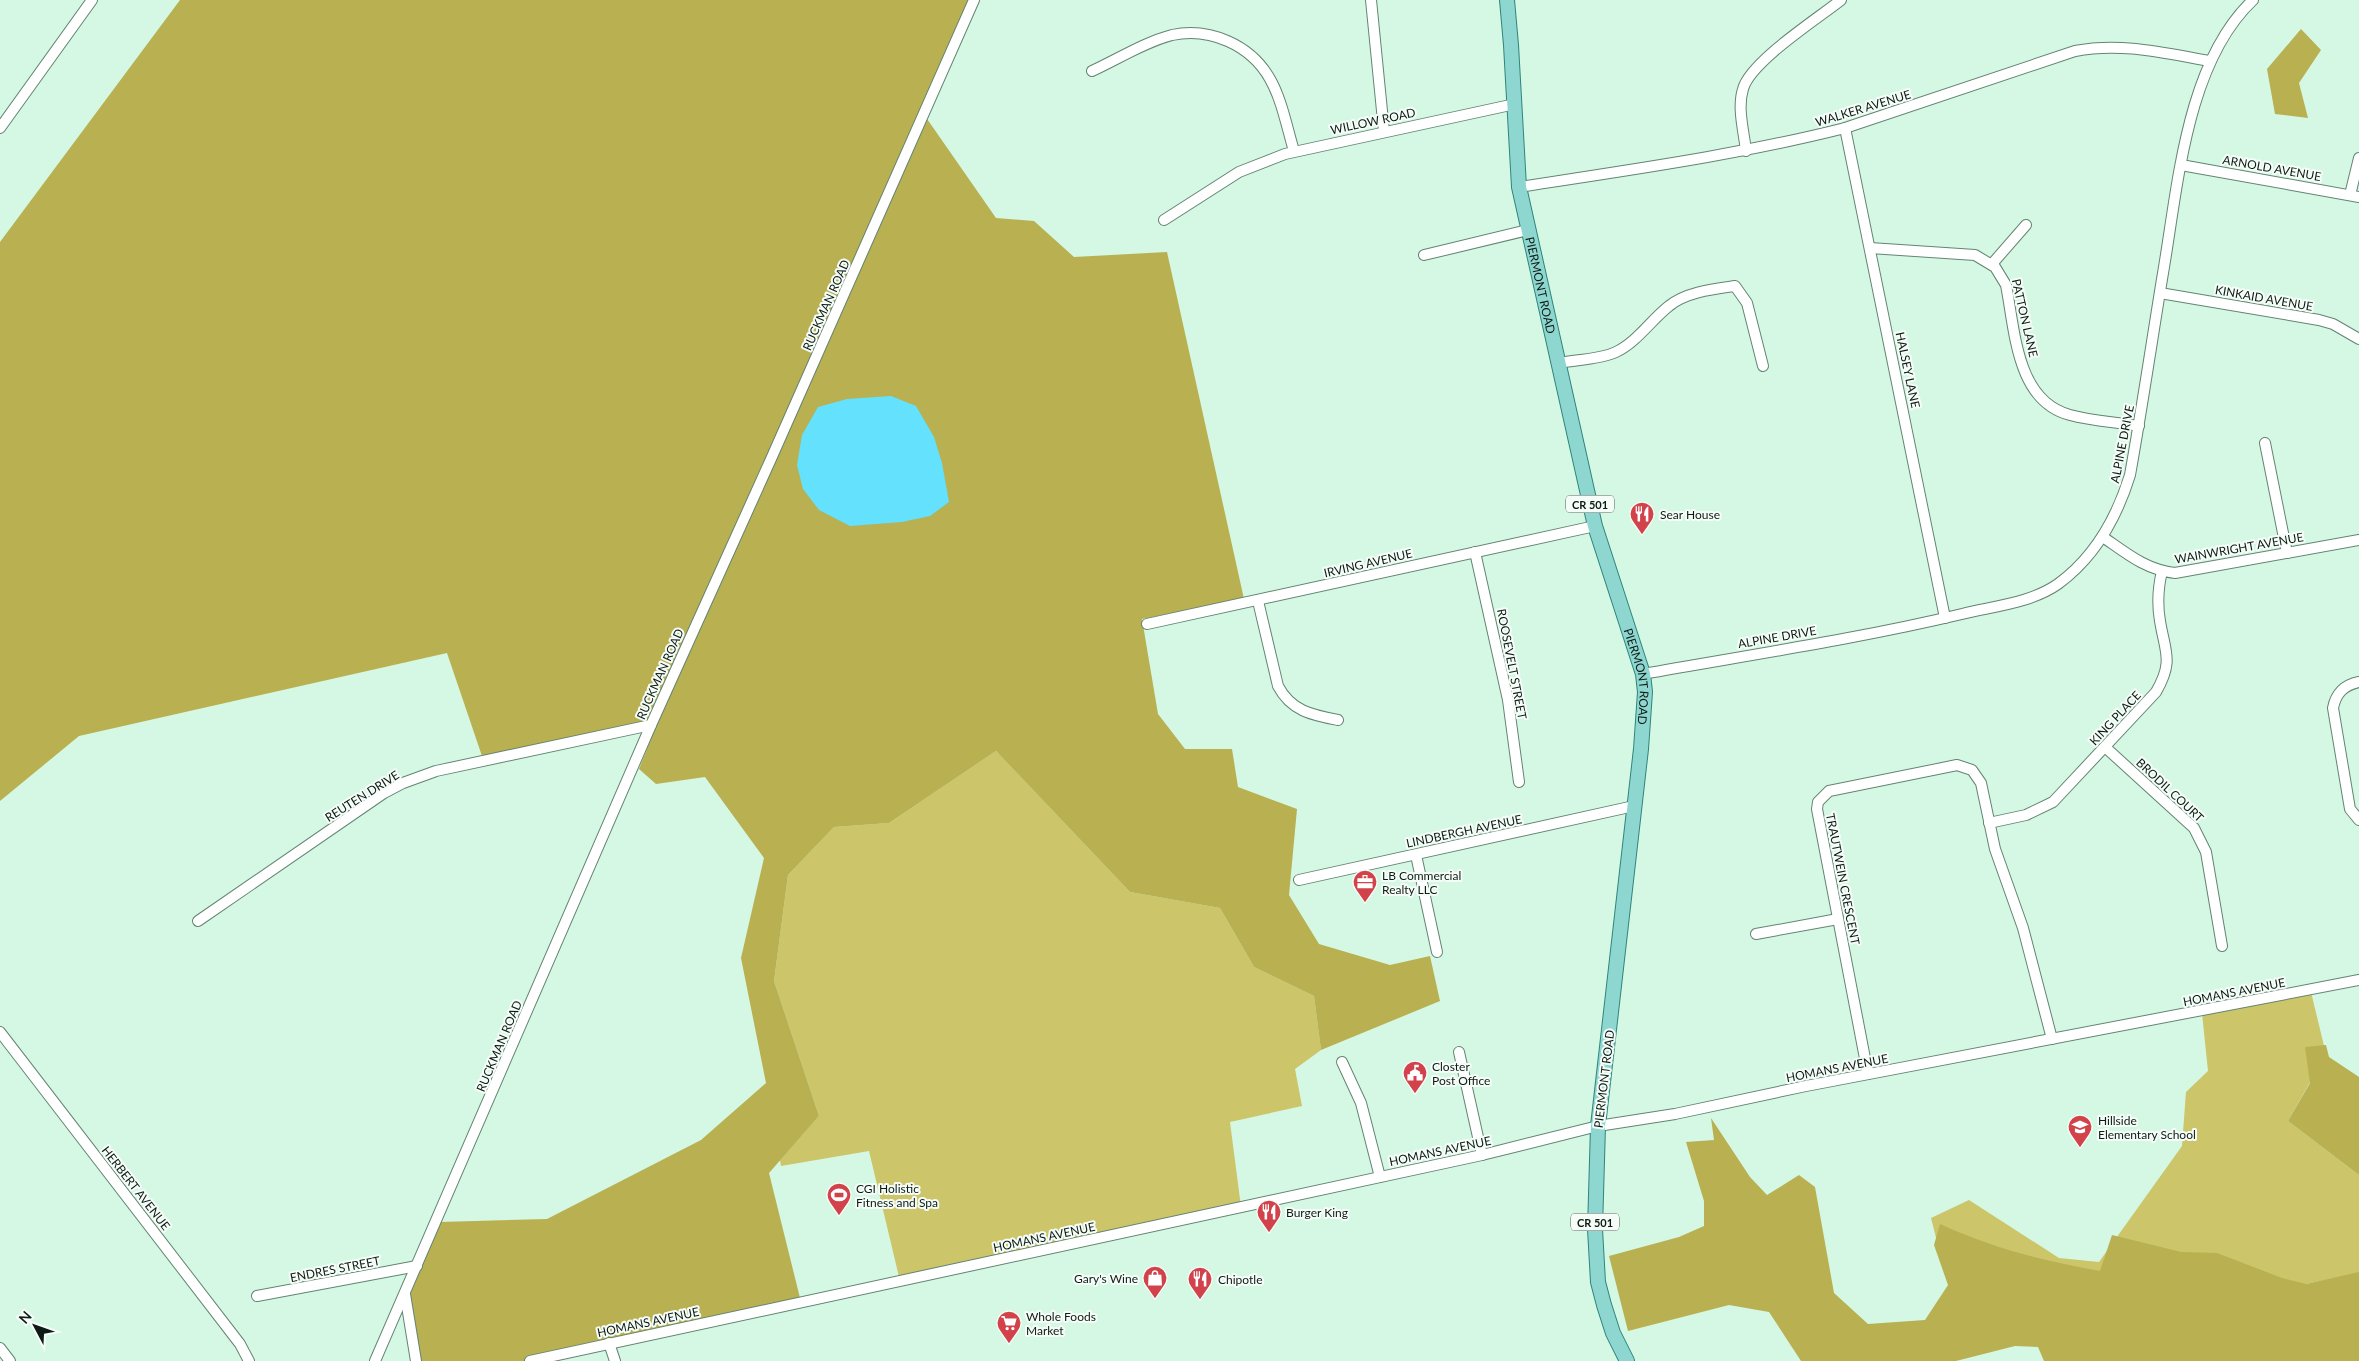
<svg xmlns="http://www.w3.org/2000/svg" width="2359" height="1361" font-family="Lato,sans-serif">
  <rect width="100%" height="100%" fill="#d4f8e3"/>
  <g fill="#ccc569">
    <polygon points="996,751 1130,892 1220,908 1254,967 1314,996 1321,1050 1295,1069 1302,1106 1230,1122 1241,1207 900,1281 869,1151 781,1166 780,1160 819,1116 774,981 788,875 834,827 889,823"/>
    <polygon points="2311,992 2326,1054 2288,1121 2359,1175 2359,1273 2301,1285 2091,1288 1948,1284 1931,1218 1969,1200 2059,1258 2099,1262 2182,1146 2186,1092 2208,1071 2202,1013"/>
  </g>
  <g fill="#b8b051">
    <polygon points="180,0 975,0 925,116 996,218 1034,221 1074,257 1167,252 1244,599 1142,619 1158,714 1185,749 1232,749 1238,787 1297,809 1289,895 1319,944 1390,965 1430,956 1440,1001 1321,1050 1314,996 1254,967 1220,908 1130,892 996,751 889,823 834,827 788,875 774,981 819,1116 769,1173 801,1302 525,1361 421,1361 410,1293 440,1222 547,1219 701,1140 766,1083 741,958 764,858 705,777 656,784 639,769 657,724 483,759 447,653 79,736 0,801 0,242"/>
    <polygon points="2301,29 2321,50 2299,83 2308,118 2275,114 2267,69"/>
    <polygon points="2326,1045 2329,1057 2359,1077 2359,1175 2288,1121 2310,1083 2305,1047"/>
    <path d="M1711,1118L1750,1177L1767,1195L1799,1175L1815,1187L1834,1293L1868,1324L1925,1320L1948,1285L1934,1245L1940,1224C1992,1248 2043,1261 2100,1271L2112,1235L2181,1252L2217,1253L2282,1278L2306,1284L2359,1272V1361H2044L2038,1347L2015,1346L1956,1361H1801L1769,1312L1729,1305L1628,1331L1609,1256L1679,1237L1704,1226V1201L1686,1142L1714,1140Z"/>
  </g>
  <polygon fill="#63e1fd" points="891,396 916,406 934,437 942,463 949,502 930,516 902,522 850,526 819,510 803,489 797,465 802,435 818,407 847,399"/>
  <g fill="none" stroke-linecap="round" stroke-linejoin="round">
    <defs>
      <g id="minor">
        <polyline points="1371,0 1384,131"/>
        <path d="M1092,71C1118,59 1145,42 1172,35C1210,27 1251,45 1270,79C1282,100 1287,128 1294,151"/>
        <polyline points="0,128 92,0"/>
        <polyline points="1845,128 1945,618"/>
        <path d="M1746,151C1744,132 1737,108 1743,89C1750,62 1817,19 1841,0"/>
        <polyline points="2181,165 2359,197"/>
        <path d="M1519,187C1628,170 1738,155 1845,128L2075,51C2121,42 2164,53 2210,61"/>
        <polyline points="2350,195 2359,158"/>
        <polyline points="1164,220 1239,172 1285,154 1515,104"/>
        <path d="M1870,248L1975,255L1995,267L2006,285C2015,330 2016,401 2070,415C2092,421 2116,422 2139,426"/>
        <polyline points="1424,255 1528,230"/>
        <polyline points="1992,264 2026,225"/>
        <polyline points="2160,293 2319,320 2333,324 2359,339"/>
        <path d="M1559,363C1575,360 1602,359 1616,352C1637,342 1651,320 1669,306C1686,292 1714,289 1735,286L1747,303L1763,366"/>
        <polyline points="2265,443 2287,553"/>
        <path d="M2103,537C2126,553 2146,570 2175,573L2359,540"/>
        <polyline points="1475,552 1508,700 1519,782"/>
        <path d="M1258,601L1278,686C1291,711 1312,715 1338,720"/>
        <polyline points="1147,624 1595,526"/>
        <path d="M1643,674C1749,655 1857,639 1962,614C1994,606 2031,603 2058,584C2095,557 2117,517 2130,475C2142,408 2152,340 2163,273C2178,186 2186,63 2253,0"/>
        <path d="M2359,682C2344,685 2336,693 2333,708L2350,809L2359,820"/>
        <polyline points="2105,747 2194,828 2206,852 2222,946"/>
        <path d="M1989,823L2026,815L2053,802L2156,692C2174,661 2165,652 2160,621C2157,604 2158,588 2162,571"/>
        <polyline points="1416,855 1437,952"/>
        <polyline points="1299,880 1634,806"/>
        <polyline points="198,921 384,793 403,783 436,771 651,725"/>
        <polyline points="1756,934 1838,919"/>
        <polyline points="0,1032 240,1344 249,1361"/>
        <polyline points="1459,1052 1482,1155"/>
        <polyline points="1342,1062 1361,1103 1380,1177"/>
        <polyline points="1868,1074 1817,809 1818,802 1829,791 1957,765 1972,770 1981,783 1995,849 2023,928 2052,1039"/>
        <polyline points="405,1294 416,1361"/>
        <polyline points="257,1296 417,1266"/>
        <polyline points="609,1343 615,1361"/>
        <polyline points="0,1348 10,1361"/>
        <polyline points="375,1361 651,725 771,459 974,0"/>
        <polyline points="530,1361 1482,1155 1598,1126 1675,1114 1806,1086 2359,980"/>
      </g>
      <g id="major">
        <path id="s1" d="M1507,0L1511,45L1519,187L1595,526L1643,674L1645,692L1641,749L1598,1126L1595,1229L1598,1282L1604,1305L1613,1333L1627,1361"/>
      </g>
    </defs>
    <use href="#minor" stroke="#648472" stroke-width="12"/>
    <use href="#major" stroke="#30847b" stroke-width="16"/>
    <use href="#minor" stroke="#fff" stroke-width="10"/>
    <use href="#major" stroke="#8ed7d1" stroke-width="14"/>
  </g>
  <defs>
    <symbol id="restaurant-pin" viewBox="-11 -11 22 30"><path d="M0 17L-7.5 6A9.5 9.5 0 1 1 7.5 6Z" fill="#d2424b" stroke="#f6fdf9"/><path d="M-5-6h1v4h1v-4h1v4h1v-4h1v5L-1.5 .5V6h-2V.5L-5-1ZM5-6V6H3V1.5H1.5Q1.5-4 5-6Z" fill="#fff"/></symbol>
    <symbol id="office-pin" viewBox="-11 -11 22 30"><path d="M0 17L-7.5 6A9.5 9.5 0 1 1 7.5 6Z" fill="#d2424b" stroke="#f6fdf9"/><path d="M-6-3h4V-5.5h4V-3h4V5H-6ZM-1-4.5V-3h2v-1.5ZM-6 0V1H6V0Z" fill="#fff"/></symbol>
    <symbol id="civic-pin" viewBox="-11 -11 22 30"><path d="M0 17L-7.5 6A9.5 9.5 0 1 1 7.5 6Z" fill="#d2424b" stroke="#f6fdf9"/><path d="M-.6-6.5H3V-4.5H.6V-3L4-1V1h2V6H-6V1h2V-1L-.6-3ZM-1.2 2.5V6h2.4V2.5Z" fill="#fff"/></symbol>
    <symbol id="school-pin" viewBox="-11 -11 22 30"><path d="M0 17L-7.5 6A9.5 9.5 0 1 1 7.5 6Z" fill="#d2424b" stroke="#f6fdf9"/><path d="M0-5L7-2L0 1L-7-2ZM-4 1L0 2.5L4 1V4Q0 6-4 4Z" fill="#fff"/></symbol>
    <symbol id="stadium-pin" viewBox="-11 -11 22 30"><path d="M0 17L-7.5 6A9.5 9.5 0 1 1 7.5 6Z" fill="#d2424b" stroke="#f6fdf9"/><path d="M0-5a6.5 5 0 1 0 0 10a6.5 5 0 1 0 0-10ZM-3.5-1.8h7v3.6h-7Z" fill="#fff"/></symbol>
    <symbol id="shop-pin" viewBox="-11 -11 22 30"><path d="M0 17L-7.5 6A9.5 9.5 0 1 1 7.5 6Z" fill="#d2424b" stroke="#f6fdf9"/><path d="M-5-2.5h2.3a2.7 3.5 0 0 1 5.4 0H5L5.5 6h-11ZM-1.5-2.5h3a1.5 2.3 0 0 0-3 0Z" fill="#fff"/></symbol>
    <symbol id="supermarket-pin" viewBox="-11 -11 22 30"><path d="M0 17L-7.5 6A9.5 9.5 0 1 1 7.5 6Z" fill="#d2424b" stroke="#f6fdf9"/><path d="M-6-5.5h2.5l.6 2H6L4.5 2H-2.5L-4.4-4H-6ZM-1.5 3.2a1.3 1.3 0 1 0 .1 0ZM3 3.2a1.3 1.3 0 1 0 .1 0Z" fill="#fff"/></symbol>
  </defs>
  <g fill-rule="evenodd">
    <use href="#restaurant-pin" x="1628" y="500" width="28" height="38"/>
    <use href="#office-pin" x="1351" y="868" width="28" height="38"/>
    <use href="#civic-pin" x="1401" y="1059" width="28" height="38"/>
    <use href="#school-pin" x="2066" y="1113" width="28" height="38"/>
    <use href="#stadium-pin" x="825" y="1181" width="28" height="38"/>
    <use href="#restaurant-pin" x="1255" y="1198" width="28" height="38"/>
    <use href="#shop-pin" x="1141" y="1264" width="28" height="38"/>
    <use href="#restaurant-pin" x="1186" y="1265" width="28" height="38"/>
    <use href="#supermarket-pin" x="995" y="1309" width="28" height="38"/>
  </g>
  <g text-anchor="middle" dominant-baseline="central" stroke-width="4" stroke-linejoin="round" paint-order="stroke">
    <g fill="#f6fdf9" stroke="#545f59" stroke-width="1">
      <rect x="1566" y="495.5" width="48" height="17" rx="4"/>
      <rect x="1571" y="1213.5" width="48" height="17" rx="4"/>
    </g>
    <g font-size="11" font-weight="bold" fill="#0e1b14">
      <text x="1590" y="504">CR 501</text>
      <text x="1595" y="1222">CR 501</text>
    </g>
    <g font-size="12" fill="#0e1b14" stroke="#f6fdf9">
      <text transform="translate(1863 108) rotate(-17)">WALKER AVENUE</text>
      <text transform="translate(1373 121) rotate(-12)">WILLOW ROAD</text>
      <text transform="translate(2272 168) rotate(10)">ARNOLD AVENUE</text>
      <text stroke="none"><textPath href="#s1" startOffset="288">PIERMONT ROAD</textPath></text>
      <text transform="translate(2264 298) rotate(10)">KINKAID AVENUE</text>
      <text transform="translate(826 305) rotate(-66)">RUCKMAN ROAD</text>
      <text transform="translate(2025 318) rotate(77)">PATTON LANE</text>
      <text transform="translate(1908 370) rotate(78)">HALSEY LANE</text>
      <text transform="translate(2122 444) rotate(-79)">ALPINE DRIVE</text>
      <text transform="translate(2239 548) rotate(-10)">WAINWRIGHT AVENUE</text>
      <text transform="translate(1368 563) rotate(-13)">IRVING AVENUE</text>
      <text transform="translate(1777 637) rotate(-10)">ALPINE DRIVE</text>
      <text transform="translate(1512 664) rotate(79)">ROOSEVELT STREET</text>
      <text transform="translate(660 674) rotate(-66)">RUCKMAN ROAD</text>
      <text stroke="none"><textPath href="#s1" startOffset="692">PIERMONT ROAD</textPath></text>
      <text transform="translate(2115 718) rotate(-47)">KING PLACE</text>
      <text transform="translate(2170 790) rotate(43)">BRODIL COURT</text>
      <text transform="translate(362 796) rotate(-32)">REUTEN DRIVE</text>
      <text transform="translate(1464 831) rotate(-12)">LINDBERGH AVENUE</text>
      <text transform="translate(1843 879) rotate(79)">TRAUTWEIN CRESCENT</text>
      <text transform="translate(2234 992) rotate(-11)">HOMANS AVENUE</text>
      <text transform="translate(499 1046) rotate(-67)">RUCKMAN ROAD</text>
      <text transform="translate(1837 1068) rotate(-11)">HOMANS AVENUE</text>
      <text transform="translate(1604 1079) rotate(-83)">PIERMONT ROAD</text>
      <text transform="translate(1440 1151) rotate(-12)">HOMANS AVENUE</text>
      <text transform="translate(136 1188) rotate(52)">HERBERT AVENUE</text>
      <text transform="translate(1044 1237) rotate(-12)">HOMANS AVENUE</text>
      <text transform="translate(335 1269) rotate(-11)">ENDRES STREET</text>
      <text transform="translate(648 1322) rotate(-12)">HOMANS AVENUE</text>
    </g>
    <g font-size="12" fill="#0e1b14" stroke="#f6fdf9" text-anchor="start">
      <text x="1660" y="514">Sear House</text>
      <text x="1382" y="875">LB Commercial<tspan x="1382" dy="14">Realty LLC</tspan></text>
      <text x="1432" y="1066">Closter<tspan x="1432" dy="14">Post Office</tspan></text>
      <text x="2098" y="1120">Hillside<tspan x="2098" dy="14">Elementary School</tspan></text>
      <text x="856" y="1188">CGI Holistic<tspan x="856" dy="14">Fitness and Spa</tspan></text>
      <text x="1286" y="1212">Burger King</text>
      <text x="1138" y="1278" text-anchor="end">Gary's Wine</text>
      <text x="1218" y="1279">Chipotle</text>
      <text x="1026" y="1316">Whole Foods<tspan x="1026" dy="14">Market</tspan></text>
    </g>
  </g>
  <g transform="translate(35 1326) rotate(311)" stroke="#f6fdf9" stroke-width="4" paint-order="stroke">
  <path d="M0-4L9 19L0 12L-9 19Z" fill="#0e1b14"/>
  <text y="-8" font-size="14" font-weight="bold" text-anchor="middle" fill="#0e1b14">N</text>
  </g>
</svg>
